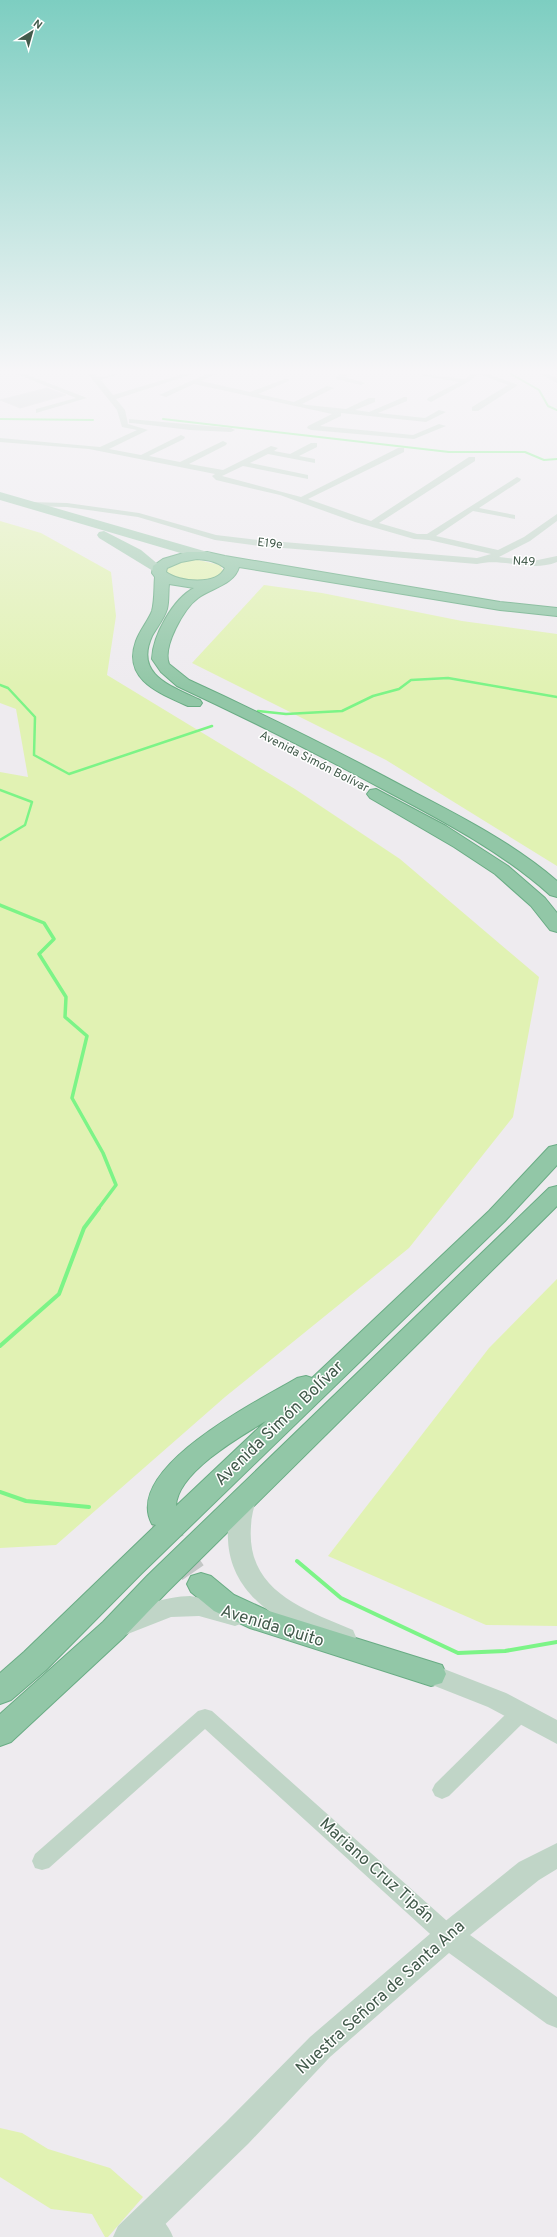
<svg xmlns="http://www.w3.org/2000/svg" width="557" height="2237" font-family="Overpass,sans-serif">
  <rect width="100%" height="100%" fill="#eeebef"/>
  <g fill="#e1f2b3">
    <polygon points="0,521 41,533 111,572 116,616 107,675 295,789 400,859 539,977 513,1117 409,1248 225,1397 56,1545 0,1548 0,772 28,777 16,709 0,703"/>
    <polygon points="194,559 220,565 224,572 207,582 168,579 162,568 167,564"/>
    <polygon points="264,585 322,593 462,621 557,634 557,866 386,760 192,663"/>
    <polygon points="557,1279 557,1626 486,1625 328,1556 489,1348"/>
    <polygon points="0,2128 22,2133 48,2149 110,2168 143,2197 108,2237 105,2237 92,2214 51,2209 0,2177"/>
  </g>
  <g fill="none" stroke-linecap="round" stroke-linejoin="round">
    <g stroke="#7cf487" stroke-width="2">
      <polyline points="511,374 539,390 548,406 557,410"/>
      <polyline points="0,419 93,420"/>
      <polyline points="163,419 449,452 525,452 544,460 557,459"/>
    </g>
    <g stroke="#7cf487" stroke-width="2.5">
      <polyline points="0,685 8,688 35,717 34,755 69,774 212,726"/>
      <polyline points="258,711 286,714 342,711 373,696 399,689 411,680 448,678 557,697"/>
      <polyline points="0,790 32,802 25,825 0,840"/>
    </g>
    <polyline stroke="#7cf487" stroke-width="3.5" points="0,905 44,923 54,939 39,954 66,997 65,1017 87,1036 72,1098 103,1153 116,1185 98,1209"/>
    <g stroke="#7cf487" stroke-width="4">
      <polyline points="0,1346 59,1294 84,1228 99,1208"/>
      <polyline points="0,1492 26,1501 89,1507"/>
      <polyline points="297,1561 341,1598 458,1653 505,1651 557,1642"/>
    </g>
  </g>
  <polygon fill="#c9d4d0" stroke="#cfd8d4" points="47,388 66,395 20,408 0,400"/>
  <g fill="none" stroke-linecap="round" stroke-linejoin="round">
    <polyline stroke="#c3c7c6" stroke-width="26" stroke-dasharray="26 13" stroke-linecap="butt" points="162,1516 173,1544 201,1584"/>
    <defs>
      <g id="trunk">
        <path d="M187,552H207L225,556L500,602L557,608V616L500,610L239,567C234,585 211,588 198,598C184,608 162,647 169,664L189,680C263,714 336,750 408,789C460,816 513,843 557,881V897L550,895C503,853 447,823 392,794C322,756 250,720 177,686L161,672L152,659C153,635 173,599 194,588L169,584C168,592 169,601 167,609C164,619 157,627 152,636C134,675 171,686 200,700L202,703L200,706H188C160,693 122,680 136,641C140,630 148,621 152,611C155,600 154,588 155,577L152,573L153,566L163,559ZM197,559C208,560 216,561 225,568C217,586 179,582 166,572L167,568L181,562Z"/>
        <polygon points="376,789 446,826 508,866 545,898 557,913 557,932 550,930 531,906 495,874 454,847 370,798 367,794 370,790"/>
        <path d="M557,1145V1165L505,1221L141,1574L46,1670L11,1700L0,1704V1673L24,1652L156,1525L152,1524C122,1468 260,1400 297,1378L306,1376L312,1378L489,1211L549,1147ZM266,1421L176,1506C177,1473 239,1437 266,1421Z"/>
        <polygon points="557,1186 557,1206 167,1592 123,1638 11,1742 0,1746 0,1714 103,1622 147,1576 549,1188"/>
        <polygon points="201,1573 211,1576 234,1595 269,1611 442,1665 446,1674 442,1683 431,1686 250,1628 214,1611 191,1592 187,1584 191,1576"/>
      </g>
    </defs>
    <use href="#trunk" stroke="#69ac84" stroke-width="2"/>
    <g fill="#c0d5c7" fill-rule="evenodd">
      <polygon points="17,374 25,374 87,398 36,413 36,409 76,398"/>
      <path d="M88,374H95L98,377L119,374L101,380L113,395L183,374H193L116,399L125,410L128,424L148,430L109,449L141,455L181,435L185,437L184,439L149,456L180,462L223,441L227,443L226,445L189,464L223,470L271,446L278,448L274,451L290,454L311,443H317V447L299,456L315,459V463L268,454L250,463L308,475V479L243,466L222,476L301,497L398,448H404V452L308,499L371,521L469,457H475V461L379,523L417,534H427L517,477L521,479L520,481L479,508L515,515V519L473,511L436,536L498,550L524,537L557,514V521L530,541L499,557L533,561L557,556V562C530,573 504,557 477,564L259,546L215,540L138,517L67,507L26,506V502H29L67,503L139,513L216,535L259,540L477,558L491,554L429,540L414,539L355,522L280,495L216,480L212,476L215,474L89,449L0,442V438L100,447L137,430L122,427L117,410Z"/>
      <polygon points="207,374 216,374 201,381 250,392 285,379 289,379 289,381 258,394 294,402 327,386 334,388 302,404 307,405 346,409 369,398 375,398 375,402 355,410 369,412 404,397 407,397 407,401 378,413 425,418 439,410 446,412 426,422 341,413 341,416 320,426 413,435 439,424 446,426 414,439 311,430 307,428 308,426 332,414 194,384 166,397 159,395"/>
      <polygon points="341,374 349,374 345,377 365,383 361,385 336,379 336,377"/>
      <polygon points="421,374 465,379 470,374 478,374 468,382 431,402 427,400 428,398 459,382 424,376"/>
      <polygon points="479,374 488,374 518,385 478,411 472,411 472,407 508,385"/>
      <polygon points="540,374 548,374 557,378 557,383"/>
      <polygon points="129,419 231,428 235,430 231,432 190,430 132,423 129,423"/>
      <polygon points="520,1705 527,1707 530,1713 527,1719 449,1796 442,1799 435,1796 432,1790 435,1784 513,1707"/>
      <polygon points="205,1709 212,1711 456,1929 459,1936 456,1943 448,1946 440,1943 205,1729 49,1868 42,1870 35,1868 32,1861 35,1854 198,1711"/>
      <path d="M145,2208C158,2213 168,2224 173,2237H144L136,2229L133,2220L136,2211Z"/>
    </g>
    <g fill="#c0d5c7" fill-rule="evenodd">
      <path d="M245,1490L253,1493L256,1499C254,1508 251,1517 251,1526C246,1591 303,1609 353,1630L356,1637L353,1644L344,1647C293,1630 231,1602 228,1540C227,1524 229,1507 237,1493Z"/>
      <path d="M190,1596L218,1601L243,1609L247,1616L243,1623L235,1626L199,1616L171,1617L120,1637L111,1634L108,1627C117,1609 170,1596 190,1596Z"/>
      <polygon points="421,1660 506,1693 557,1720 557,1744 488,1707 412,1677 409,1670 412,1663"/>
      <polygon points="557,1843 557,1869 539,1880 470,1935 557,1997 557,2028 547,2024 449,1953 330,2057 248,2144 152,2237 113,2237 118,2226 226,2122 310,2037 438,1927 519,1862"/>
    </g>
    <g fill="#a8ceb6" fill-rule="evenodd">
      <polygon points="0,492 211,553 213,556 211,559 201,559 0,500"/>
      <polygon points="104,531 141,550 165,570 158,574 99,538 97,535 99,532"/>
    </g>
    <use href="#trunk" fill="#92c7a7" fill-rule="evenodd"/>
  </g>
  <linearGradient id="sky" x2="0" y2="1"><stop stop-color="#7dcec1"/><stop offset="0.54" stop-color="#f7f6f8"/><stop offset="1" stop-color="#f7f6f8" stop-opacity="0"/></linearGradient>
  <rect width="557" height="687" fill="url(#sky)"/>
  <g text-anchor="middle" dominant-baseline="central" stroke-width="3" stroke-linejoin="round" paint-order="stroke">
    <g font-size="12" fill="#425a4b" stroke="#fff">
      <text transform="translate(270 544) rotate(6)">E19e</text>
      <text transform="translate(524 562) rotate(3)">N49</text>
      <text transform="translate(314 762) rotate(27)">Avenida Simón Bolívar</text>
    </g>
    <g font-size="17" fill="#425a4b" stroke="#fff">
      <text transform="translate(280 1424) rotate(-44)">Avenida Simón Bolívar</text>
      <text transform="translate(272 1627) rotate(17)">Avenida Quito</text>
      <text transform="translate(376 1871) rotate(42)">Mariano Cruz Tipán</text>
      <text transform="translate(381 1998) rotate(-42)">Nuestra Señora de Santa Ana</text>
    </g>
  </g>
  <g transform="translate(32 32) rotate(37)" stroke="#ffffff" stroke-width="3" paint-order="stroke">
  <path d="M0-3L7 15L0 10L-7 15Z" fill="#425a4b"/>
  <text y="-6" font-size="11" font-weight="bold" text-anchor="middle" fill="#425a4b">N</text>
  </g>
</svg>
